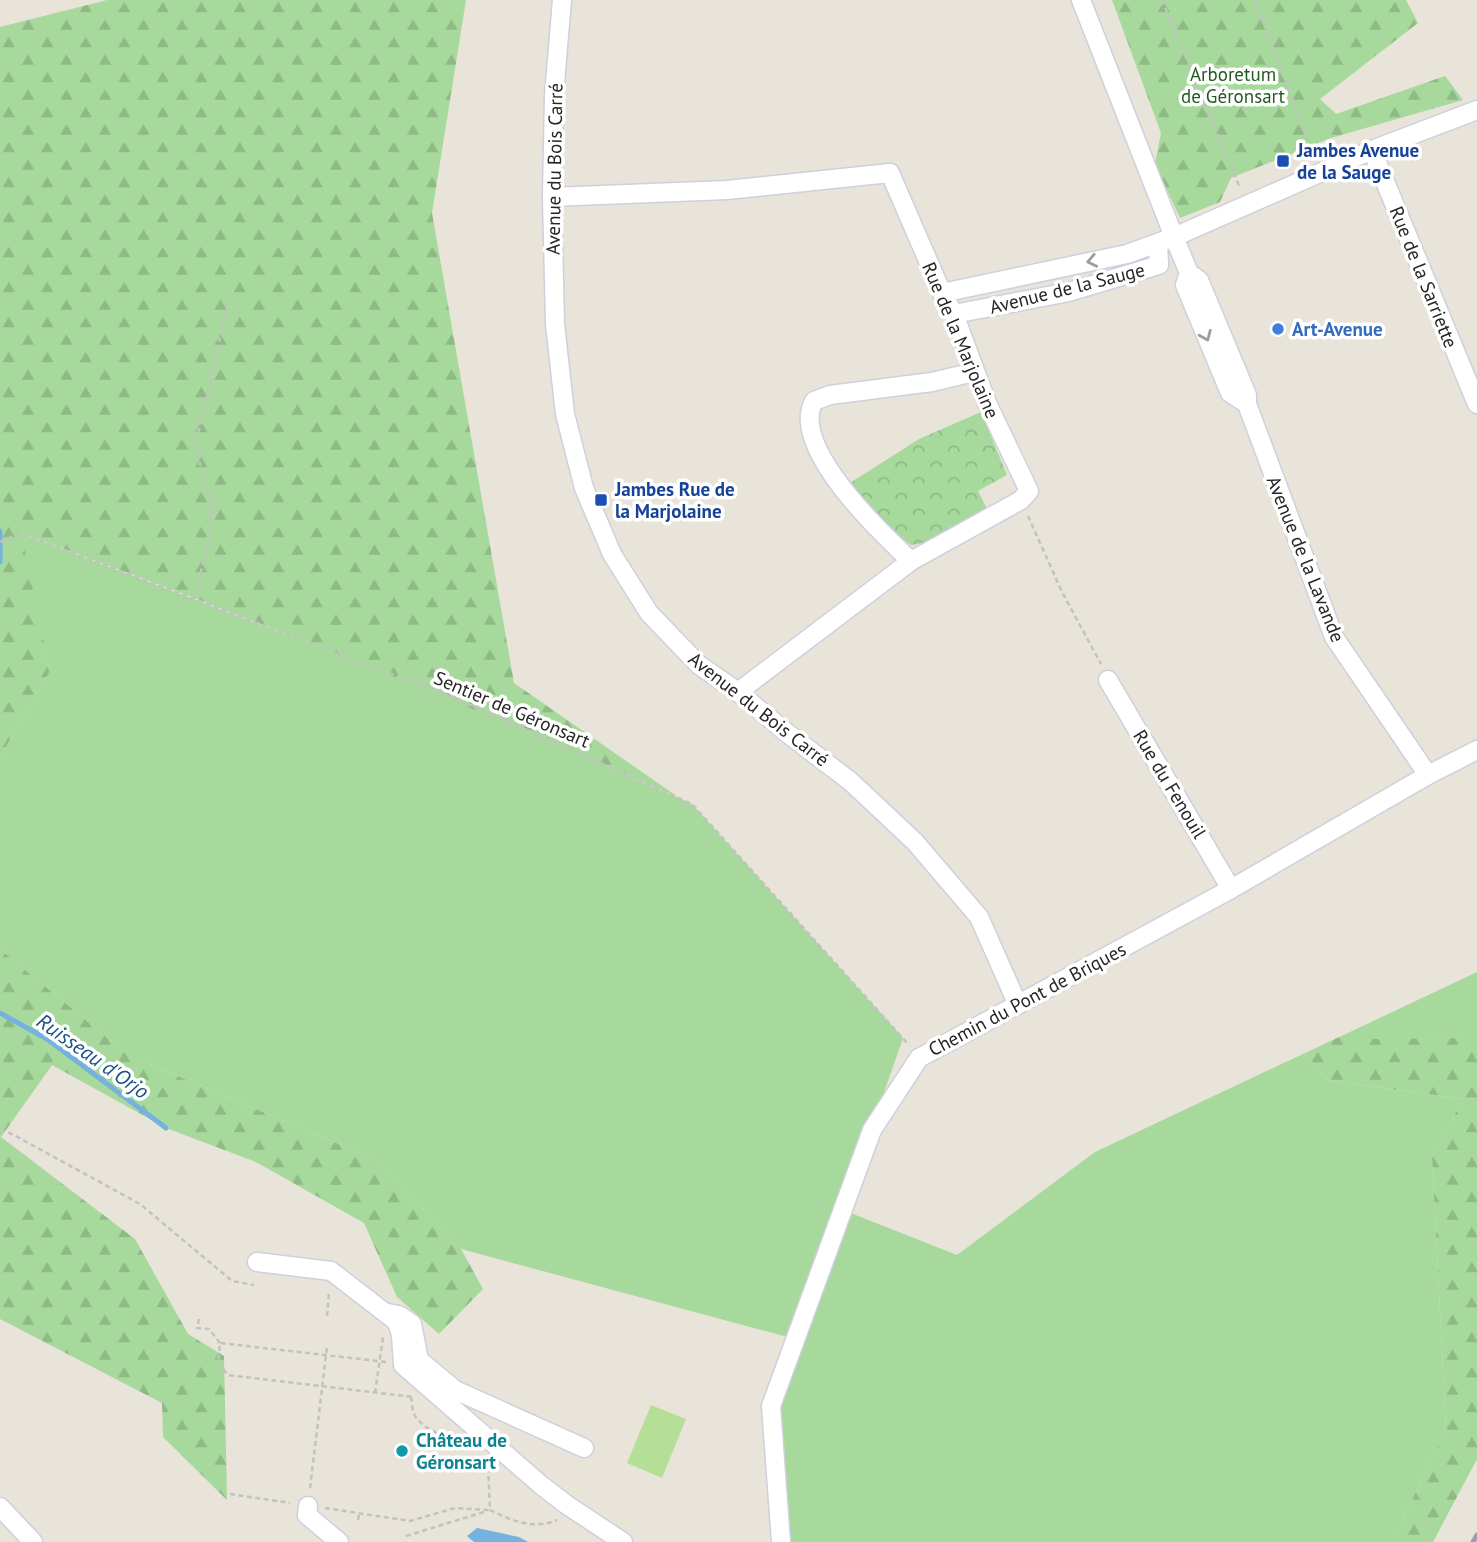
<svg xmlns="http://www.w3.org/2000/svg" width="1477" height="1542" font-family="'PT Sans',sans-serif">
  <defs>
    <pattern id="forest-firs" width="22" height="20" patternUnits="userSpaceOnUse" patternTransform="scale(1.75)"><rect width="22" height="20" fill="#a6d99b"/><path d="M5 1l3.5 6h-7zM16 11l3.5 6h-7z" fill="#8fba85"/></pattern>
    <pattern id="park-crowns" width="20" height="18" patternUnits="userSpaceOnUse" patternTransform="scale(1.75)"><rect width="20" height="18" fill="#a6d99b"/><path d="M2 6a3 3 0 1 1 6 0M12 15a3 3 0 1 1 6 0" fill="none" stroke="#8fba85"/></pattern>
  </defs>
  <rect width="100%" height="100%" fill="#e8e4d9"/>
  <g fill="#a6d99b">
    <polygon points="20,533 457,699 692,804 903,1038 843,1210 957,1255 1095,1152 1305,1053 1327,1080 1463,1099 1432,1157 1446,1428 1392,1542 781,1542 771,1406 795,1339 461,1249 372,1158 128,1055 0,949 0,757 50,671"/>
    <polygon points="1477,972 1477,1038 1356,1040 1350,1032"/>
  </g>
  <g fill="url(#forest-firs)">
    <path d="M107,0H466L432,213L514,683L678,797C462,701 243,615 21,533L50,671L0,757V27Z"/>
    <polygon points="1112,0 1406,0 1418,23 1320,99 1336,114 1445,76 1463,100 1331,138 1231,178 1220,202 1180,218 1155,164 1161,133"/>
    <polygon points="0,949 128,1055 372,1158 461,1249 483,1289 439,1334 397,1297 364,1223 256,1162 166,1128 52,1065 1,1137 135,1239 188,1334 224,1356 227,1500 163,1437 162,1403 0,1319"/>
    <polygon points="1350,1032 1365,1039 1477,1038 1477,1459 1433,1542 1392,1542 1446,1428 1432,1157 1463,1099 1327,1080 1305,1053"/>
  </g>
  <polygon fill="url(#park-crowns)" points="981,412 1007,475 978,491 987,509 926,543 911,545 891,530 850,483 919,439"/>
  <polygon fill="#b5df97" points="651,1405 686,1419 662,1478 627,1463"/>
  <polygon fill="#76b2e0" points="477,1528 519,1537 528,1542 474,1542 467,1536"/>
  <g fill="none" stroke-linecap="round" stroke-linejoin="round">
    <g stroke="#76b2e0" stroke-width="5">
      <polyline points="0,531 0,562"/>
      <polyline points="0,1013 47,1039 166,1128"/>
    </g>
    <defs>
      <g id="street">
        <polyline points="562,0 554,95 552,197 555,324 565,414 584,488 612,554 649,613 699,665 738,692 787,733 850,781 915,842 979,917 1018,1005"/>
        <polyline points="1081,0 1174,237 1189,273 1199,280 1247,395 1247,404 1230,393 1185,285 1189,273"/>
        <polyline points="1372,150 1477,404"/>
        <polyline points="552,197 727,190 890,173 942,293 954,314 987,403 1029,491 1021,500 911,561 738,692"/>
        <polyline points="942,293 1127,254 1174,237 1372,150 1477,110"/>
        <polyline points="954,314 1069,292 1159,265 1158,243"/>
        <polyline points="1247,404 1334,637 1428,775"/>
        <path d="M911,561C880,532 789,446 814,401L830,395L932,382L974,372"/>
        <polyline points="1108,680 1231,889"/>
        <polyline points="257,1262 331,1271 397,1322 401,1335 403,1365 541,1485 567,1505 623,1542"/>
        <polyline points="388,1313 399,1315 412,1324 419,1360 455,1390 584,1448"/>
        <polyline points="308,1506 307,1515 339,1542"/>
        <polyline points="0,1507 33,1542"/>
        <polyline points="781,1542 771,1406 872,1130 919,1058 1231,889 1428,775 1477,750"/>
      </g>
    </defs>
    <use href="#street" stroke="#cfcfde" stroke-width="21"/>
    <g stroke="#c2c2c2" stroke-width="2.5" stroke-dasharray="5 3.5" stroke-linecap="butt">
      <polyline points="1162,0 1240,188"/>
      <polyline points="1255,0 1314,156"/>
      <polyline points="1028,516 1062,592 1101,664"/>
      <polyline points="0,542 20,533 457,699 692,804 908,1044"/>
      <polyline points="194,598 210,537 212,505 195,447 230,293"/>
      <polyline points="0,1130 12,1134 140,1204 232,1281 254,1285"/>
      <polyline points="327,1316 329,1292"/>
      <polyline points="199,1319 197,1328 209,1329 220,1343"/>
      <polyline points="386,1362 220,1343 218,1363 228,1375 413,1397"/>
      <polyline points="375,1393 383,1337"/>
      <path d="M411,1397C412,1402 412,1410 414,1414C423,1431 448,1438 465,1441"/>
      <path d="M485,1460L488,1464L490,1510C512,1521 534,1530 557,1520"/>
      <polyline points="310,1488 327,1347"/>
      <polyline points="230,1494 290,1503"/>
      <polyline points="325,1508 410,1521 455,1508 490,1510"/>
      <polyline points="358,1520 359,1515"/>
      <polyline points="406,1536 487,1511"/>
    </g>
    <use href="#street" stroke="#fff" stroke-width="18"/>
    <polyline stroke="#9d9daf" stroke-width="5" points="1473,1542 1477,1535"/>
  </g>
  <defs><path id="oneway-chevron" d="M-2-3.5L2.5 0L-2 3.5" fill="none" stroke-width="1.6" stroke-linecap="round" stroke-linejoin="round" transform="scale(1.75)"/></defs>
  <g stroke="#9d9d9d">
    <use href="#oneway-chevron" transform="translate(1092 261) rotate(168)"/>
    <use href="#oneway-chevron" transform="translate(1206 336) rotate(67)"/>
  </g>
  <g fill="#1a4fb4" stroke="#fff" stroke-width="2.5">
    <rect x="1276" y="154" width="14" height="14" rx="3.5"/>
    <rect x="594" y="493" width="14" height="14" rx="3.5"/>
  </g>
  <circle fill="#3f7fe0" stroke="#fff" stroke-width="2.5" cx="1278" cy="329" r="7"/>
  <circle fill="#0f9aa8" stroke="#fff" stroke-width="2.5" cx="402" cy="1451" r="7"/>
  <g text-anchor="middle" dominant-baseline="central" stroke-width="7" stroke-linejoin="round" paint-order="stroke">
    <g font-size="19" fill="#235a20" stroke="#fff">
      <text x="1233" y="74">Arboretum<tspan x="1233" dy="22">de Géronsart</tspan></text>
    </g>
    <g font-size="19" font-weight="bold" fill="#164399" stroke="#fff" text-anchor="start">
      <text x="1297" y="150">Jambes Avenue<tspan x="1297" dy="22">de la Sauge</tspan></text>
      <text x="615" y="489">Jambes Rue de<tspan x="615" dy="22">la Marjolaine</tspan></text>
    </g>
    <g font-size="19" fill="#262626" stroke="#fff">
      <text transform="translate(554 169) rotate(-89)">Avenue du Bois Carré</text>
      <text transform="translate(1424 277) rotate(68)">Rue de la Sarriette</text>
      <text transform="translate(1067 288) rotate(-14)">Avenue de la Sauge</text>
      <text transform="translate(961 340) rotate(67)">Rue de la Marjolaine</text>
      <text transform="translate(1306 559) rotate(68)">Avenue de la Lavande</text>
      <text transform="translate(512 709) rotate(23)">Sentier de Géronsart</text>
      <text transform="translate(759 709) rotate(38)">Avenue du Bois Carré</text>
      <text transform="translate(1170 784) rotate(59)">Rue du Fenouil</text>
      <text transform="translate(1027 999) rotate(-28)">Chemin du Pont de Briques</text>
    </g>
    <g font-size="19" font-weight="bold" fill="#366cbe" stroke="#fff" text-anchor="start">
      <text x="1292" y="329">Art-Avenue</text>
    </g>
    <g font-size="19" font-weight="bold" fill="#0d838f" stroke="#fff" text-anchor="start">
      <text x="416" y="1440">Château de<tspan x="416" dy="22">Géronsart</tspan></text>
    </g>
    <g font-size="21" font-style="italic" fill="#1b4f86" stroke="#fff">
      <text transform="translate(93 1056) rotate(35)">Ruisseau d'Orjo</text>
    </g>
  </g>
</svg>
